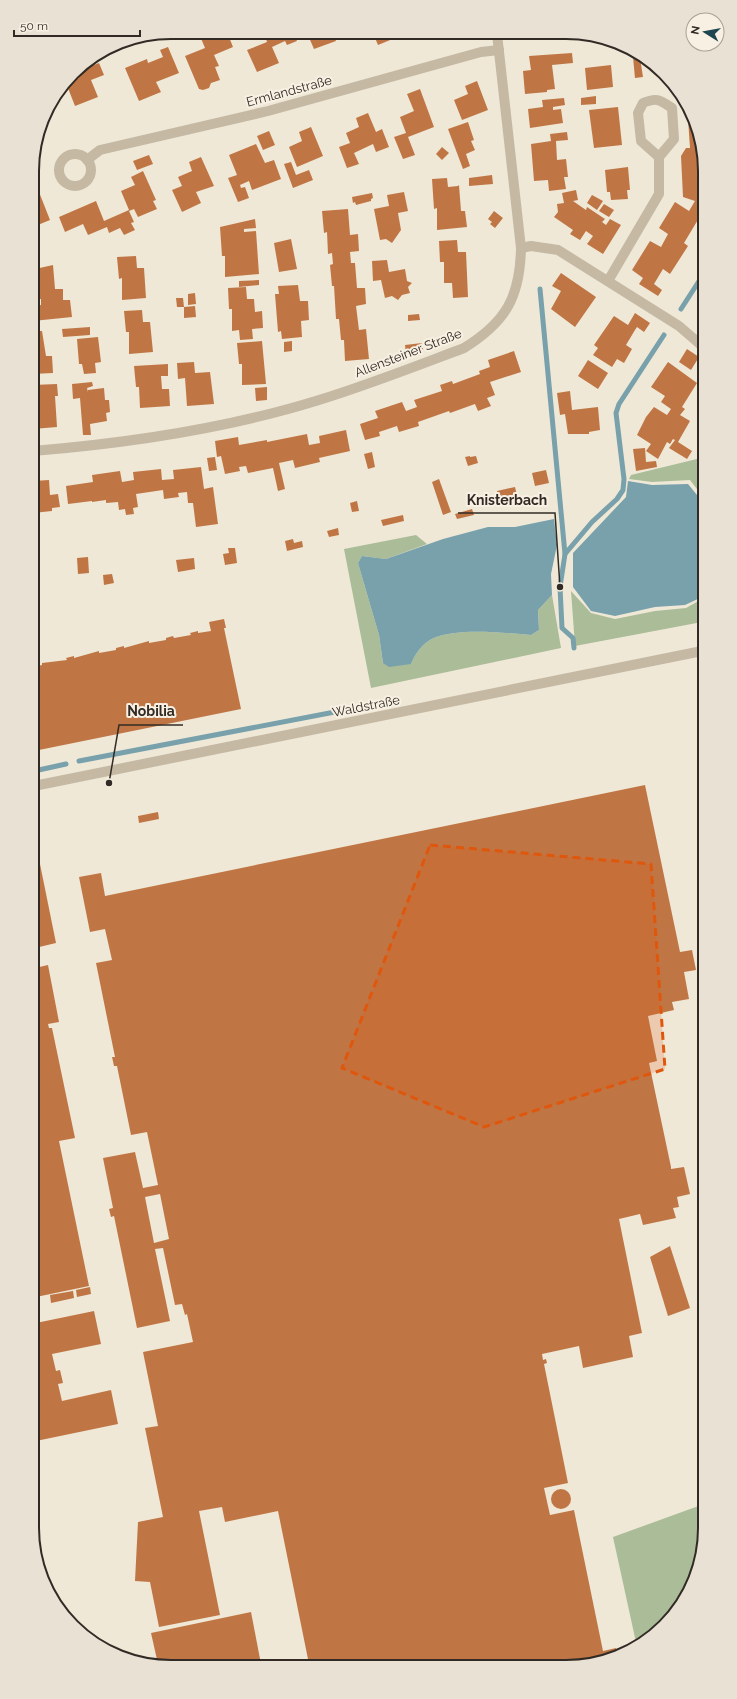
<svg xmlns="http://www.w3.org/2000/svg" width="737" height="1699" font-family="Raleway,sans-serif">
  <rect width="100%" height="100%" fill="#efe8d7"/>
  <g fill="#abbd98">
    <polygon points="701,458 702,516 700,493 690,480 652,482 629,479 631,475"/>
    <path d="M416,535L427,544L386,559L362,556L358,563L379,635L383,663L411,664C415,655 419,648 427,642C447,626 506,633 531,635L539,630L538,610L552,595L561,648L371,688L344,549Z"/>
    <polygon points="571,591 591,613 615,619 655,611 686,608 702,599 702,622 575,646"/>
    <polygon points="704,1504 705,1537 695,1581 671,1620 637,1647 613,1537"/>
  </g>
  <g fill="#78a1ab">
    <polygon points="628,481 652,485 688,484 697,495 698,517 702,521 702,597 685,605 655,607 615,616 591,611 573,587 573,553 626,497"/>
    <path d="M554,519L557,545L551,574L552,595L538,610L539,630L531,635C506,633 447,626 427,642C419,648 415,655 411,664L389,667L383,663L379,635L358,563L362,556L386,559L443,539L488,527H515Z"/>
  </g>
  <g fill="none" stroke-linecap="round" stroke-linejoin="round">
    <g stroke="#78a1ab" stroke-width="5">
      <polyline points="540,289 565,554"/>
      <polyline points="681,309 701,278"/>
      <polyline points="574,648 573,638 562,628 560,587 565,554 592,522 617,499 623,490 624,479 616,413 619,404 664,335"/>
      <polyline points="79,761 340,711"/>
      <polyline points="34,771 66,764"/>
    </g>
  </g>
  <g fill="#c07644" fill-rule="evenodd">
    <polygon points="210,32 212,38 218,35 217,32 227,32 233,47 214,55 219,66 215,67 220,80 211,83 209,88 203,90 199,89 185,56 205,48 200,36"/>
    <polygon points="264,33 293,33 297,41 287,45 285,41 272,47 279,63 257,72 247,50 267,42"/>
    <polygon points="307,33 333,33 336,41 314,49"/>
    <polygon points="373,33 399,33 400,36 378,45"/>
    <polygon points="168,47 179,73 156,82 161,92 139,101 125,68 147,59 148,63 163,57 160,50"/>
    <polygon points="572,53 573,63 552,65 555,89 547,90 547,92 525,94 523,71 531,70 529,56"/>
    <polygon points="637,56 640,58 643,77 635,78 633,57"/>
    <polygon points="87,62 89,67 99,63 104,75 91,80 98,97 75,106 66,83 79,78 76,71"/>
    <polygon points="611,65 613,87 587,90 585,68"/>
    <polygon points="660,70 664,75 670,81 662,81"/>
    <polygon points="477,81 488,110 462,120 454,100 468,94 465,86"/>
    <polygon points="420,89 434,127 408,137 415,155 403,159 394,137 406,133 400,117 414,111 407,94"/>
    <polygon points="596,96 596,104 581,105 581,98"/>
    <polygon points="564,98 565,105 553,107 553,110 561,109 563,123 530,128 528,109 543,107 542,100"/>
    <polygon points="687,104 700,135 700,188 698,188 698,191 701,191 701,219 699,218 684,243 688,246 670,274 663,269 654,284 662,290 658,296 639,284 643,278 632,270 650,241 661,247 668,234 659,228 675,202 689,211 695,201 683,197 681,156 686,148 690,148"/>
    <polygon points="618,107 622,145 594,148 589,110"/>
    <polygon points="368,113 376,132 382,129 389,147 376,152 373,144 354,153 359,164 347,168 339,147 350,143 346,133 359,127 356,118"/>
    <polygon points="468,122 474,140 471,141 475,150 466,154 470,166 463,169 448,129"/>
    <polygon points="311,127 323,156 297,167 289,147 302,141 299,132"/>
    <polygon points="269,131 275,145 263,150 257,136"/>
    <polygon points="567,132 568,140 556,141 557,160 566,159 568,177 564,177 566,189 549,191 548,180 534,181 531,144 551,141 550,134"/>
    <polygon points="256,144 265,163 274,160 281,179 252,190 249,181 240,185 241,188 245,187 249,198 238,202 228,178 237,175 229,155"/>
    <polygon points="442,147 449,153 442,160 436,154"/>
    <polygon points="149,155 153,164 137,170 133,161"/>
    <polygon points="201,157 214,186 196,192 201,203 182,212 172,190 182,186 178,177 192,171 189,162"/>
    <polygon points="291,162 296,175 309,170 313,180 293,188 284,164"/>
    <polygon points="628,167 630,190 627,190 628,199 611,200 610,192 607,192 605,170"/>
    <polygon points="143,171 156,200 153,201 157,209 138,217 134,209 129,211 134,222 131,223 135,230 124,235 120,228 109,233 107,227 88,235 83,224 65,232 59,217 96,201 104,221 129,210 121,191 135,185 131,177"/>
    <polygon points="492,175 493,184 469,186 469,178"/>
    <polygon points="447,178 448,187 458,186 459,185 461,211 465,211 467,227 437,230 437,208 434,209 432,179"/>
    <polygon points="576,190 578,200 573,201 586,210 587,207 605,219 602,222 606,225 610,219 621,225 603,254 587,244 593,236 586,231 580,240 570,234 573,230 554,217 558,212 557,204 564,203 562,193"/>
    <polygon points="39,192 50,220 33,227 32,195"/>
    <polygon points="404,192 408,211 398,213 401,230 392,243 386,239 380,240 374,209 389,206 387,195"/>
    <polygon points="372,193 373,198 371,199 371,201 356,205 355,202 353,203 352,197"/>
    <polygon points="592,195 603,201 597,210 587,203"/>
    <polygon points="604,204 614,210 609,217 599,211"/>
    <polygon points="348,209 350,235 358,234 359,251 350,252 351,263 355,263 357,288 365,288 366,304 356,306 359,330 366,329 369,359 345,361 344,340 341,340 339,319 336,319 334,286 332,286 330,265 333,264 332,253 328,254 327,232 324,233 322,211"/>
    <polygon points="494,211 503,218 495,228 490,224 492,222 488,219"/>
    <polygon points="255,219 256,228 244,229 244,232 256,231 259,274 225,277 225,256 222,256 220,227"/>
    <polygon points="291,239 297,269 279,272 274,243"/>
    <polygon points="457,240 458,252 466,252 468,297 453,298 452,283 444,283 444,262 440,262 439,241"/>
    <polygon points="136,256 137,268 144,268 146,298 122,300 122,278 119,279 117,257"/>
    <polygon points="387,260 389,272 405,269 407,281 412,283 408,287 410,293 402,295 398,300 392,296 385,298 381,280 373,281 372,261"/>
    <polygon points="53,265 55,289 63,289 63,300 70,300 72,317 33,321 33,306 41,305 41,299 38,299 35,269"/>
    <polygon points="561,273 596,297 575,327 551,309 561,291 552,286"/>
    <polygon points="259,280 259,285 239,287 239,281"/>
    <polygon points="298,285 300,301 308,301 309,320 301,321 302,337 282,339 281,331 278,332 275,294 279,294 278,286"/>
    <polygon points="246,287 247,299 254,299 255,312 262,311 263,328 252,329 253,339 240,340 239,330 232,331 232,309 229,309 228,288"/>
    <polygon points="195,293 196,304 188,305 188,294"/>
    <polygon points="176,298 183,298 184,307 177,307"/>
    <polygon points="195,306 196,317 184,318 184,307"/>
    <polygon points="142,310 143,322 150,322 153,352 129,354 129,332 126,332 124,311"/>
    <polygon points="635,313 650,323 644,332 637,327 635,330 626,345 632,349 624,363 617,359 612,367 593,355 598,348 594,345 614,316 628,325"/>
    <polygon points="419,314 420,320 408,321 408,315"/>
    <polygon points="90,327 90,335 63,337 62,329"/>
    <polygon points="33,331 42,331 46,356 52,356 53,373 33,374"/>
    <polygon points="98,337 101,362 95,363 96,373 84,374 82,364 79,364 77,339"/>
    <polygon points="262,341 266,384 242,385 242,364 239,364 237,343"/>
    <polygon points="292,341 292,351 284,352 284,342"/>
    <polygon points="422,343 423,349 406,354 405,345"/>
    <polygon points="687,349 699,357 691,370 679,362"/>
    <polygon points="514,351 521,372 490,382 495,395 487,398 491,406 478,411 475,404 450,413 449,411 418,422 419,426 399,432 397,426 379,432 380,436 365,440 360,424 378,418 375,411 402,402 406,411 417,407 414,400 442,391 440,385 452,381 453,384 480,374 479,371 490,367 488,360"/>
    <polygon points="588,360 608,373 598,389 578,376"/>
    <polygon points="194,362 195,373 210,372 214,404 187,406 185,378 178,379 177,363"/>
    <polygon points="668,362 697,383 682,407 685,409 680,415 690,421 678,442 692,451 687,459 669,448 675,440 673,439 670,444 667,442 658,459 646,451 651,444 637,435 646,417 654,407 667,415 671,409 661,402 665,396 651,387"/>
    <polygon points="168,364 168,376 161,376 162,389 169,389 170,406 140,408 139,387 136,387 134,366"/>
    <polygon points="92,382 93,386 87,388 88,392 88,390 104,388 105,400 109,400 110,412 106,413 107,421 90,424 91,435 83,435 80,398 73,399 72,384"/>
    <polygon points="57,384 58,396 55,396 57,427 33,429 33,385"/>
    <polygon points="267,387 267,400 256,401 255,388"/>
    <polygon points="570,391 572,410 598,407 600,430 589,432 589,434 568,434 565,414 560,415 557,393"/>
    <polygon points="346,430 350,451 319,458 320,462 295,468 293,460 279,463 285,489 278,491 273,468 248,473 246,466 239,467 240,471 225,474 221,456 217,457 215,441 238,437 239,445 267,440 267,442 307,434 309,445 320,443 319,436"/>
    <polygon points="645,448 646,462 656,461 657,467 636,471 633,449"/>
    <polygon points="372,452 375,467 368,469 364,454"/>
    <polygon points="470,456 470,457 476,456 478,463 468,466 465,457"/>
    <polygon points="215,457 217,470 209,471 207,458"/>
    <polygon points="201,467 204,489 213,487 218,524 196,527 193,503 188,503 187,492 178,493 179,497 164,499 163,490 136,494 138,507 133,508 134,514 126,515 125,509 119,510 118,502 106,503 106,500 92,502 92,501 68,504 66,486 93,482 92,475 120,471 122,482 134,480 133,472 161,469 162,480 174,479 173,470"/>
    <polygon points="546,470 549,483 535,486 532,473"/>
    <polygon points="439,479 451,512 443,515 432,482"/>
    <polygon points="49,480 50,495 58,494 60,507 52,508 52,511 33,513 33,481"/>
    <polygon points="515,487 517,496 499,500 497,491"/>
    <polygon points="357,501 359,511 352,512 350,503"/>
    <polygon points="472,509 474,515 457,519 455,514"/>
    <polygon points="403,515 404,521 383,526 381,520"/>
    <polygon points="338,528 339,535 329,537 327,531"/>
    <polygon points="293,539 294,543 302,541 303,547 287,551 285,541"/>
    <polygon points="228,548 235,548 237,563 225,565 223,554 229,553"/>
    <polygon points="88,557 89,573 78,574 77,558"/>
    <polygon points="194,558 195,569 178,572 176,560"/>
    <polygon points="112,574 114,583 104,585 103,575"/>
    <polygon points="224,619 226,628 224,628 241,709 34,751 34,667 42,665 42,663 67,660 66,658 74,656 74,658 99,651 99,653 116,650 116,648 124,646 124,648 149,641 149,643 166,640 166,638 173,636 174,638 191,635 190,633 198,631 198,633 211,631 209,622"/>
    <path d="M645,785L680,952L692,950L696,970L684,972L689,999L672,1002L674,1010L648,1016L657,1061L649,1063L671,1167V1169L684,1167L690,1194L677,1197L679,1207L673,1208L676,1218L643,1225L640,1214L619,1219L642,1333L629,1336L633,1357L583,1368L579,1346L542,1354L543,1360L546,1359L547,1363L544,1364L568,1483L544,1488L550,1515L574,1510L603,1651L616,1648L618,1656L602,1662L309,1664L278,1511L225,1522L222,1507L199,1511L220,1615L159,1627L150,1582L135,1581L138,1522L163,1517L145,1428L158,1426L143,1352L193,1342L187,1314L185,1315L182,1304L175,1305L163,1248L155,1249L170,1321L137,1328L114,1216L111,1217L109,1209L113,1208L103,1158L135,1152L143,1188L158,1185L147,1132L131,1135L117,1066H114L112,1057H115L96,963L112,960L105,929L90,932L79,877L101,873L105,896ZM160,1194L169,1239L154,1243L145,1197Z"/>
    <polygon points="702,792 702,824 697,798 698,798 697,793"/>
    <polygon points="158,812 159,819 139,823 138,816"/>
    <polygon points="40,864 56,943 35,948 35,865"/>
    <polygon points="48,965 59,1022 48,1024 49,1028 52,1028 75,1138 59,1141 89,1286 36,1297 35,968"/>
    <polygon points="670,1246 690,1308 668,1316 650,1257"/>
    <polygon points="90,1287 91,1294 77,1297 76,1290"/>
    <polygon points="73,1291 74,1298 51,1303 50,1295"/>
    <polygon points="94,1311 101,1344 52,1354 56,1371 60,1370 63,1383 58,1384 62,1401 111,1390 118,1424 36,1441 36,1323"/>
    <circle cx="561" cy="1499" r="10"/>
    <polygon points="251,1612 261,1664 158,1664 151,1633"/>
  </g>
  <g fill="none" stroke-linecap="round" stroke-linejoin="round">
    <g stroke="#c6b9a4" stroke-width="10">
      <circle cx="75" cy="170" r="16"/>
      <polyline points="87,160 100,150 268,111 481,52 499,50"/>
      <polyline points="521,248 531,246 558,250 679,326 701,345"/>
      <path d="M608,281L659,194V157L674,139L672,108C660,100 657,97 643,103L638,113L641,141L659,157"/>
      <path d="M33,451C130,443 226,429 319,400C368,385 416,366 464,348C506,322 520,297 521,248L497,34"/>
      <polyline points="34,786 702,651"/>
    </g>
  </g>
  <path fill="#df570d" fill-opacity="0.2" stroke="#df570d" stroke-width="3" stroke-dasharray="8 5" stroke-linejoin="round" d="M430,845L651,864L665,1069L484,1127L342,1068Z"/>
  <g text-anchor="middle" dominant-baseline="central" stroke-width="4" stroke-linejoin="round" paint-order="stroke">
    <g font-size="13" fill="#322b25" stroke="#f8f1e3">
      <text transform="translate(289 91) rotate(-15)">Ermlandstraße</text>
      <text transform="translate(408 353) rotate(-21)">Allensteiner Straße</text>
      <text transform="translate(366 706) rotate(-11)">Waldstraße</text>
    </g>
  </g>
  <path d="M0 0H737V1699H0ZM171 39H566A132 132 0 0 1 698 171V1528A132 132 0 0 1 566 1660H171A132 132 0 0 1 39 1528V171A132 132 0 0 1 171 39Z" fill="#e8e1d4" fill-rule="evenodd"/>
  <path fill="none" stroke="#322b25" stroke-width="2" d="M171 39H566A132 132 0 0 1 698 171V1528A132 132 0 0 1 566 1660H171A132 132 0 0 1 39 1528V171A132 132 0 0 1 171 39Z"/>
  <path fill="none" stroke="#322b25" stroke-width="1.5" d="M560 587L555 513H458M109 783L119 725H183"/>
  <g fill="#322b25" stroke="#f8f1e3" stroke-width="1.5">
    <circle cx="560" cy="587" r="4"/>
    <circle cx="109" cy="783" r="4"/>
  </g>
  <g font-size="14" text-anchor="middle" font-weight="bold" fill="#322b25" stroke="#f8f1e3" stroke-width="4" stroke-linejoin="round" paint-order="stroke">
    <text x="507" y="505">Knisterbach</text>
    <text x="151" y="716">Nobilia</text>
  </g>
  <g transform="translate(705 32) rotate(281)"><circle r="19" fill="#f8f1e3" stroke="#a9a297"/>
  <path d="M0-3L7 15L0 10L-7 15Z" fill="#1d4651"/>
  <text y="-6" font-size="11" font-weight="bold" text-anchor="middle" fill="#322b25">N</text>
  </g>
  <path d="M14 30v6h126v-6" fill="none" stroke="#322b25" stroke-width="2"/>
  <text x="20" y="30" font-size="12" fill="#322b25" stroke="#f8f1e3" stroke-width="3" paint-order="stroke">50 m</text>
</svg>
